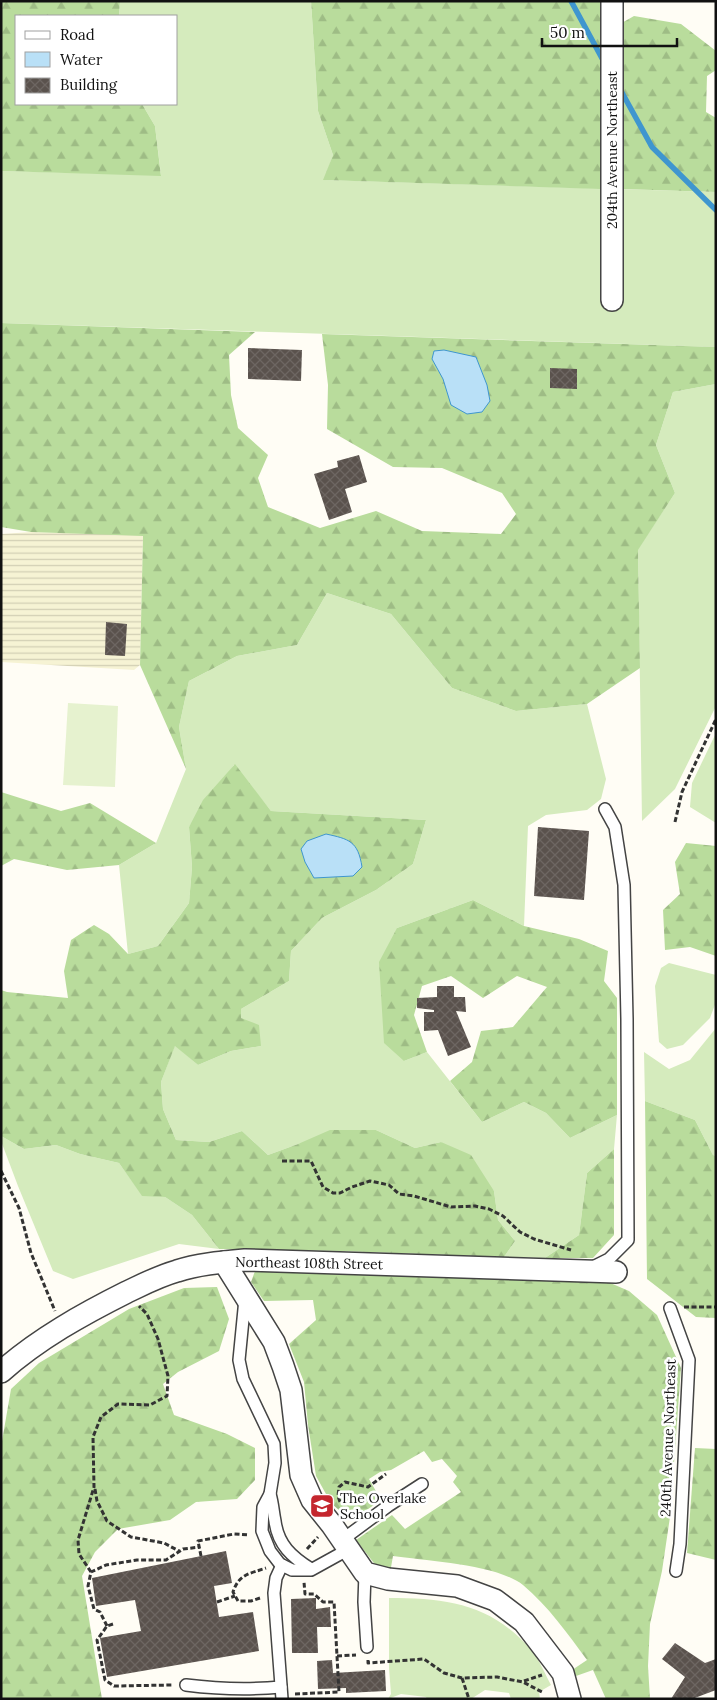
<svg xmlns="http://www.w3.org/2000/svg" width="717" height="1700" font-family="Lora,serif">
  <defs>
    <pattern id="farmland-rules" width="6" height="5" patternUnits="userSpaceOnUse" patternTransform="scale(1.25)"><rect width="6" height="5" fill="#f6f3d4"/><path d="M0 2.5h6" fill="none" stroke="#d2cfb5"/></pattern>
    <pattern id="forest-firs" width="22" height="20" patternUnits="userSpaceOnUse" patternTransform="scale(1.25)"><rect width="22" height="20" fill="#b9dc9c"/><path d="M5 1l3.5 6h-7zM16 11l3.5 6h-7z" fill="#9ebc85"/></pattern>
    <pattern id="building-cross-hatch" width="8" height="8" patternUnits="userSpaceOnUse" patternTransform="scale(1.25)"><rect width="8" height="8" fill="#5a524d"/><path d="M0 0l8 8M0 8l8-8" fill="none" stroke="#6d6662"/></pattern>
  </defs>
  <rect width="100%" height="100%" fill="#fffdf5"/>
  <polygon fill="url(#farmland-rules)" points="31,532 143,535 140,665 134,670 1,662 1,534"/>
  <g fill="#d5ebbd">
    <polygon points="120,1 311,1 318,111 333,155 324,180 716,192 716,347 1,323 1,171 161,175 155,126 142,104 176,104 176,16 119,16"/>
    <polygon points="716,384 716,706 675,789 642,821 638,549 675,493 656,445 673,392"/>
    <polygon points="327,593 391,614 452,688 516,711 587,704 606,779 601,799 587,810 546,815 528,826 524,926 473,900 397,928 404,1061 427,1052 482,1122 524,1102 546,1113 570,1138 617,1115 614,1149 587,1173 579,1235 545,1258 504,1257 515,1241 498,1220 494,1191 441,1142 415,1148 376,1130 298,1144 268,1155 242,1131 209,1142 176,1140 163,1109 161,1082 175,1045 198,1065 231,1051 261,1046 241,1018 241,1009 289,981 291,951 322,918 376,890 413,864 426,820 271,811 234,765 189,827 192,867 189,903 158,946 128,954 119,865 156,843 186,769 179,727 189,681 237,656 297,645"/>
    <polygon points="716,733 716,823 690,807 692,783"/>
    <polygon points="669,963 716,975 716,1002 710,1018 683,1045 667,1049 659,1042 655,986 661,968"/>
    <polygon points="716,1028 716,1156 713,1155 695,1120 645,1101 644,1052 669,1069 690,1060"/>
    <polygon points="1,1136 24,1149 56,1145 80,1154 119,1163 142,1195 165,1197 192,1215 219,1249 179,1244 73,1279 53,1271 18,1186 1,1141"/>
    <path d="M389,1598C448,1598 492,1604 532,1651C540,1661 545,1674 551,1685L539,1692L540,1699H511L509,1693L485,1690L471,1699H427L426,1697L401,1694L388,1699L391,1694L389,1668Z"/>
  </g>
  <g fill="url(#forest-firs)">
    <polygon points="1,1 120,1 119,16 16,16 16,104 142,104 155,126 161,176 1,171"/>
    <polygon points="311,1 601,1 604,79 600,189 323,180 333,155 318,111"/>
    <polygon points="634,16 681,24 716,51 716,70 707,76 706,112 716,118 716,192 621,189 620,24"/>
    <polygon points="1,323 255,332 229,355 231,395 238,428 268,455 258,478 268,507 320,528 376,511 422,531 501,534 516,514 502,493 442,468 393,467 327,429 328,385 322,334 716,347 716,384 673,392 656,445 675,493 638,550 640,668 587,704 516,711 452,688 391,614 327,593 297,645 237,656 189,681 179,727 186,769 140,665 143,536 31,532 1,527"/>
    <polygon points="235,764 271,811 426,820 413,864 376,890 322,918 291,951 289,981 241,1009 241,1018 259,1025 261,1046 231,1051 198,1065 175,1046 161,1082 163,1109 176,1140 209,1142 242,1131 268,1155 298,1144 330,1130 376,1130 415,1148 441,1142 471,1155 494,1191 498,1220 515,1241 504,1257 340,1251 219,1249 192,1215 165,1197 142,1196 119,1163 80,1154 56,1145 24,1149 1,1136 1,990 7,992 68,998 64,971 71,940 94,925 109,934 128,954 158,946 189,903 192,867 189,827 203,800"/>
    <polygon points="1,792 61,811 90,803 156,843 119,865 67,870 14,859 1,866"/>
    <polygon points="686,843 716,846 716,956 690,947 665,950 663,910 680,894 675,862"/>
    <polygon points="473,900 524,926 579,939 608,951 604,981 617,998 617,1115 570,1138 546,1113 524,1102 482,1122 450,1081 472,1062 481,1031 513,1027 547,987 517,976 483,998 451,976 422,986 414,1015 427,1052 404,1061 384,1043 379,962 397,928"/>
    <polygon points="645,1101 695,1120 713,1155 716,1156 716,1318 696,1317 647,1279"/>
    <polygon points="614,1149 614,1235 593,1258 545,1258 579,1235 587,1173"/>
    <path d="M290,1269L601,1279L629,1291L657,1315L681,1368L670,1517L662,1571L650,1624L648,1666L650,1699H606L593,1670L576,1676L572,1670L587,1660C568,1634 548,1606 523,1585C496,1564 427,1561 393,1556L390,1573L377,1567L356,1540L392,1515L405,1529L461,1492L453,1482L457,1476L442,1459L432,1462L424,1451L391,1470L380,1472L369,1479L381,1500L351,1521L331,1503L316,1476L308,1425L304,1382L289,1344L316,1320L313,1300L264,1301L251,1282L255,1271Z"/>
    <polygon points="217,1287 229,1319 219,1351 178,1372 163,1384 174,1415 227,1434 255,1448 255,1480 237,1499 196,1502 170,1520 118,1529 95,1552 82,1576 102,1699 1,1699 1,1447 11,1389 39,1363 129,1309 184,1288"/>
    <polygon points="695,1448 716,1449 716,1560 687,1553"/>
  </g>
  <polygon fill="#e6f2cf" points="68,703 118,706 115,787 63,785"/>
  <g fill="#b9e0f7" stroke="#3f96cf">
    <polygon points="444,350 476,357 487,385 490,401 482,412 467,414 451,405 443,379 432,359 434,351"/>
    <path d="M326,834C349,839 358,841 362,867L353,876L314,878L305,862L301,849L307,841Z"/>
  </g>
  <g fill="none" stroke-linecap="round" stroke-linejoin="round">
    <g stroke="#3f96cf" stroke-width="5.5">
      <polyline points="571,1 604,62"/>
      <polyline points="620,89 652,147 716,210"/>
    </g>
  </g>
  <g fill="url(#building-cross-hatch)">
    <polygon points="248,348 302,350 301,381 248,379"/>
    <polygon points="550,368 577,369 577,389 550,388"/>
    <polygon points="359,455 367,482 345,489 352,512 329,520 314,474 338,467 337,461"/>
    <polygon points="106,622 127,624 125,656 105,655"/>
    <polygon points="538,827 589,831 584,900 534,896"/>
    <polygon points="437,986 454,986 454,997 465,997 466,1012 456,1011 471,1047 448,1056 438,1030 424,1031 424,1012 434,1012 434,1010 417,1008 417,998 437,997"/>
    <polygon points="226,1551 232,1583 214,1586 219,1617 253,1612 259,1651 107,1677 100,1638 141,1631 135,1600 96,1606 92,1578"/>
    <polygon points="316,1598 316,1609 330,1607 331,1627 317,1627 318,1653 292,1653 291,1599"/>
    <polygon points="675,1643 705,1663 716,1659 716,1690 692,1699 671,1699 685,1677 662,1659"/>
    <polygon points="332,1660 333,1673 385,1670 386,1691 346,1693 346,1688 318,1689 317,1661"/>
  </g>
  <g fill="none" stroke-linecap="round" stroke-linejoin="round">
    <defs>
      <g id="lane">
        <polyline points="591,1268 609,1259 628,1240 627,1019 624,885 615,827 605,809"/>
        <polyline points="245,1299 239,1360 243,1379 274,1444 275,1463 270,1494 263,1507 262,1531 270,1551 280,1564 292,1570 311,1570 349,1549"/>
        <polyline points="670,1308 689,1360 680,1544 676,1571"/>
        <path d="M270,1494C273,1504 273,1512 275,1521C278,1545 292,1557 311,1569"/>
        <polyline points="342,1540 388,1506 422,1484"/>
        <polyline points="365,1573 364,1602 367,1647"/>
        <path d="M186,1685C218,1689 249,1690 281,1687"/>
        <polyline points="282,1699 274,1593 276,1578 282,1565"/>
      </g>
      <g id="street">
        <polyline points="612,1 612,300"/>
        <polyline points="224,1262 274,1342 283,1366 291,1390 301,1475 312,1500 332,1525 365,1573 388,1579 457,1586 495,1600 524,1622 563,1673 570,1699"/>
        <path d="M1,1372C38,1339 83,1314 127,1292C144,1284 159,1276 177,1271C198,1264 223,1262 245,1260L616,1272"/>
      </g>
    </defs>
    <use href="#lane" stroke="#444" stroke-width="14"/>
    <use href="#street" stroke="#444" stroke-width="24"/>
    <g stroke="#333" stroke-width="3" stroke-dasharray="5 2.5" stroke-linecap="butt">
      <polyline points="675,822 682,792 716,719"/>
      <polyline points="282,1161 311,1161 323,1187 333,1193 340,1193 352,1187 370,1181 389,1185 399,1194 414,1196 451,1207 475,1206 489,1209 503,1216 520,1232 534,1239 571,1250"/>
      <polyline points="1,1171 19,1208 31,1253 55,1311"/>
      <polyline points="684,1307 716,1307"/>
      <polyline points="95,1489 97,1501 107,1521 131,1537 164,1543 179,1551"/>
      <polyline points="340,1502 338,1496 339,1487 345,1482 368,1487 386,1474"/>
      <polyline points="307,1549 318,1537"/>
      <polyline points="201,1556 198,1541 234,1534 249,1535"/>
      <polyline points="91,1572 79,1554 78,1540 94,1487 93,1437 101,1417 118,1404 150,1405 167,1396 168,1376 158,1339 147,1314 139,1306"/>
      <path d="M260,1598L251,1601H238L233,1592C239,1574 249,1574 266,1568"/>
      <polyline points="217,1602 235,1596"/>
      <polyline points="113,1624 107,1626 97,1640 105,1680 114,1686 173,1685"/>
      <polyline points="107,1626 100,1612 94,1609 88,1586 91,1572 106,1565 137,1560 166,1560 183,1549 200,1547"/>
      <polyline points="337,1656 356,1655"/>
      <polyline points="368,1660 368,1663 424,1659 444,1673 462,1678 497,1677 523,1682 542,1692"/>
      <polyline points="462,1678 469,1699"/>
      <polyline points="524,1681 542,1675"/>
      <polyline points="295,1694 339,1692 334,1602 323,1602 314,1594 305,1594 304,1582"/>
    </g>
    <use href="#lane" stroke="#fff" stroke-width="11"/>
    <use href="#street" stroke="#fff" stroke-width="21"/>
  </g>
  <defs>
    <symbol id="school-square" viewBox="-11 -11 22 22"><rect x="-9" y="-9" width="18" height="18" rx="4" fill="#c4262e" stroke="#fff"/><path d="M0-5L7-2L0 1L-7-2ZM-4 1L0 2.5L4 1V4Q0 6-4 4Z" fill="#fff"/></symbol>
  </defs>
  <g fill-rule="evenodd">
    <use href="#school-square" x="308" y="1492" width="28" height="28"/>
  </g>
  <g text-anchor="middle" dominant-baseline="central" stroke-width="5" stroke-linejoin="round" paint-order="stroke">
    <g font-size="14" fill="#111" stroke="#fff">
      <text transform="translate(612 150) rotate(-90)">204th Avenue Northeast</text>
      <text transform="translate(309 1263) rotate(1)">Northeast 108th Street</text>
      <text transform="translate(668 1438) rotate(-88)">240th Avenue Northeast</text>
    </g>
    <g font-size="14" fill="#111" stroke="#fff" text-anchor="start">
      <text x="340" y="1498">The Overlake<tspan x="340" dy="16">School</tspan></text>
    </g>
  </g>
  <rect width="717" height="1700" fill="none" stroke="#111111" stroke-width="5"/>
  <rect x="15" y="15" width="162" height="90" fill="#ffffff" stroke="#a0a0a0"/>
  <rect x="25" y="31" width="25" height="8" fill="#ffffff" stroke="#a0a0a0"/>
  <text x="60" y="40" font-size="15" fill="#111111">Road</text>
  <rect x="25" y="52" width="25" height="15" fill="#b9e0f7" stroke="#a0a0a0"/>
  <text x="60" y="65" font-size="15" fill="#111111">Water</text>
  <rect x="25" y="78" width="25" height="15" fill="url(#building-cross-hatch)" stroke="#a0a0a0"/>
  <text x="60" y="90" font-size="15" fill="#111111">Building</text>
  <path d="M542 38v8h135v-8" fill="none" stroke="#111111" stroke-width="2.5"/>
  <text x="550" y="38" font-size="15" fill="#111111" stroke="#ffffff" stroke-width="4" paint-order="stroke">50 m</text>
</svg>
